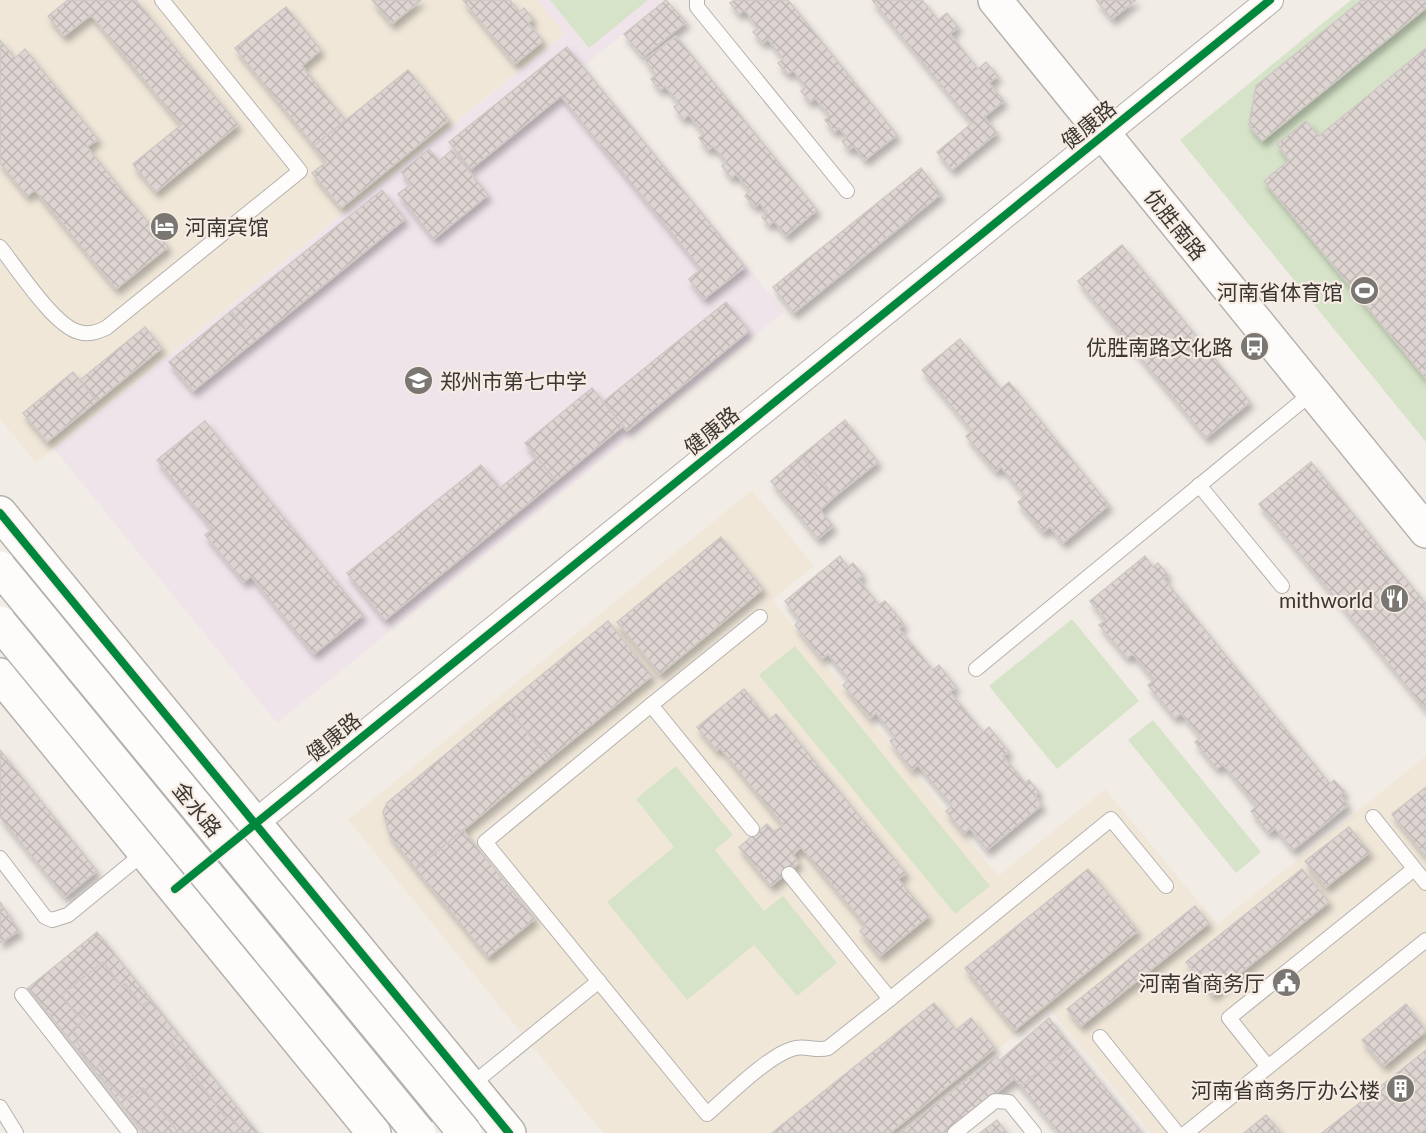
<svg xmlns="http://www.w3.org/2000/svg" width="1426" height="1133" font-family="Lato,'Noto Sans SC',sans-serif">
  <defs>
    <pattern id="building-cross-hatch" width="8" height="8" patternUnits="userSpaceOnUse" patternTransform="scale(1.5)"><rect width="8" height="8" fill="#ded4d1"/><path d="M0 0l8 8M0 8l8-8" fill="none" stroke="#bfb7b4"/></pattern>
    <filter id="shadow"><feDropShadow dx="3.5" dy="6" stdDeviation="3" flood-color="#0004"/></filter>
  </defs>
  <rect width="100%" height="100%" fill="#f2ece7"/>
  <g fill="#f0e7d9">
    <polygon points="0,0 538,0 565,33 36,463 0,419"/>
    <polygon points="752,490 814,566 772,600 998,876 1105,789 1217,924 1426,756 1426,1133 1151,1133 1049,1008 894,1133 603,1133 348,820"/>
  </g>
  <polygon fill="#f0e4eb" points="538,0 665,0 584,66 784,312 277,723 54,449 565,34"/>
  <g fill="#d6e3c8">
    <polygon points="550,0 648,0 589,48"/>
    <polygon points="1351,0 1426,0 1426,442 1180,140"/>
    <polygon points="1072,619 1139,701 1057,769 989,686"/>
    <polygon points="795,646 990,886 955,914 759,675"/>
    <polygon points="1153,720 1261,852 1236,873 1128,740"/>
    <polygon points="676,766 733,835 715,850 764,911 783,896 837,963 797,996 754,945 687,1000 607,902 674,847 636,799"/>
  </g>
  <g fill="url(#building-cross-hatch)" stroke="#cdc8c5" stroke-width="1.5" filter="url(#shadow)">
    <polygon points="68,0 136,0 238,125 156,192 133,164 181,125 91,15 64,36 48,16"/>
    <polygon points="372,0 421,0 392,24"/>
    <polygon points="463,0 510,0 519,12 524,8 533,19 528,23 543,41 515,64"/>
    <polygon points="666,0 686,22 643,57 624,34"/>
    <polygon points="735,0 788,0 897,135 865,160 854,146 849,150 842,141 847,137 839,128 834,132 825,120 830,116 815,98 810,102 801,91 806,87 793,70 788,74 778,63 783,59 768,39 763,43 753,32 758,28 745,10 739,14 730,3"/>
    <polygon points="872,0 922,0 938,20 947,13 958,27 950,34 978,69 986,62 998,76 989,83 1004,101 984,117 997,133 952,170 937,152 972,123"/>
    <polygon points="1096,0 1136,0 1112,19"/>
    <polygon points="1362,0 1426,0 1426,8 1262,141 1249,125 1256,86"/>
    <polygon points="286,7 321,50 302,66 346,121 314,146 235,48"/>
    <polygon points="676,36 817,210 786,236 774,221 769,225 762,217 767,212 760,203 755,207 745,196 750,191 736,174 731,178 722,166 727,162 713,146 708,150 699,138 704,134 689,115 683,119 674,107 679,103 665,86 660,90 651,79 656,75 645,60"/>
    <polygon points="0,40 15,58 25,49 98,139 87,147 168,247 116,289 35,190 27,196 0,163"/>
    <polygon points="567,47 745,267 704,299 689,279 701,269 561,96 471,169 449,142"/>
    <polygon points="1426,48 1426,379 1264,181 1289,160 1277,144 1306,121 1319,136"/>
    <polygon points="408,70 449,120 341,208 312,173 326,162 314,146"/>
    <polygon points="429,149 439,161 452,150 488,195 434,239 398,194 411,184 401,172"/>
    <polygon points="921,168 941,194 794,313 773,287"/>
    <polygon points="382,190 405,219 255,341 231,311"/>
    <polygon points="1122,245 1250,402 1206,438 1078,281"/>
    <polygon points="726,302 749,331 627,431 603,402"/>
    <polygon points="231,311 255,341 193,391 169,362"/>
    <polygon points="145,327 162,348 97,401 80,380"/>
    <polygon points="960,339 1001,389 1009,382 1109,505 1063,543 1050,527 1043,532 1018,502 1025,496 1001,467 996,472 966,436 972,431 922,370"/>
    <polygon points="73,372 97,401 47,442 23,413"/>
    <polygon points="592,388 623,426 556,481 525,443"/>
    <polygon points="845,420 878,462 834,497 801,456"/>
    <polygon points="205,421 363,615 314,654 251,576 244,582 205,535 213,529 157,460"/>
    <polygon points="801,456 834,497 820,510 833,526 818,539 771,481"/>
    <polygon points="537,458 556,481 385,620 347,573 481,465 500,488"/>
    <polygon points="1311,462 1426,604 1426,710 1259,504"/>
    <polygon points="721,537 763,589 660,674 617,622"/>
    <polygon points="840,556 848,567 853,563 863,575 858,579 879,605 885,601 904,624 899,629 933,670 939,665 956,687 950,692 983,732 989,727 1009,752 1003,756 1025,783 1029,780 1039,792 1035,796 1042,805 987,850 970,828 964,833 946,811 952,806 918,765 912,770 890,741 895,737 876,713 870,718 843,685 849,680 828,654 822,659 795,625 800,620 785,601"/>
    <polygon points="1145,556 1153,567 1158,563 1168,575 1163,578 1330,784 1334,780 1345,792 1340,795 1348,805 1293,850 1275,828 1269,833 1251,811 1257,806 1223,764 1217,769 1195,742 1201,737 1181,713 1175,718 1148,685 1154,680 1133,654 1127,658 1099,625 1106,620 1090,601"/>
    <polygon points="608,621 652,676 549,759 505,705"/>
    <polygon points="744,689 769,720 776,714 906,873 898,879 929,916 880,956 860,931 866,926 801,847 793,855 799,863 771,886 739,847 767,824 774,832 783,825 720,748 717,751 697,727"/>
    <polygon points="505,705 549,759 416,869 390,836 383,812 387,803"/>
    <polygon points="0,750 97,871 65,897 0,817"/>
    <polygon points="1426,787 1426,857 1392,814"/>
    <polygon points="1349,827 1370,852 1326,887 1305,861"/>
    <polygon points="463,830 535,919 488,957 416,869"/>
    <polygon points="1088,869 1138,931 1015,1030 965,968"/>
    <polygon points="1302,869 1329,902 1213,995 1186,962"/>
    <polygon points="0,902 19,931 0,943"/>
    <polygon points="1195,906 1209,923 1081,1026 1067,1009"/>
    <polygon points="97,932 258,1133 144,1133 28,988"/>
    <polygon points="103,962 122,987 125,984 142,1006 150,1000 178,1034 170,1041 189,1064 186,1066 227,1119 230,1116 244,1133 179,1133 143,1088 128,1100 125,1096 123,1098 99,1075 104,1070 100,1065 94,1069 76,1041 80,1039 72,1030 87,1018 82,1012 78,1016 61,995"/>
    <polygon points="934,1003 956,1030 971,1018 995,1048 890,1133 772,1133"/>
    <polygon points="1406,1004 1426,1031 1384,1066 1362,1040"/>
    <polygon points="1049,1018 1071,1046 1021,1086 999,1061"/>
    <polygon points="1071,1046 1142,1133 1059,1133 1021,1086"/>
    <polygon points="1426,1050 1426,1129 1420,1133 1322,1133"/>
    <polygon points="996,1056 1014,1079 946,1133 900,1133"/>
    <polygon points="1266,1115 1281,1133 1244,1133"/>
    <polygon points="997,1120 1007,1133 980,1133"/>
  </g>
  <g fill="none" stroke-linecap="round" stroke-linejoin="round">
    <defs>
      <g id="service">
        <polyline points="697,0 697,7 847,191"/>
        <path d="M0,247C17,268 54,326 79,332C89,335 97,332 106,328L300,171L162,0"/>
        <polyline points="1199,485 1282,586"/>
        <polyline points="976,669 1313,392"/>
        <polyline points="651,705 760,617"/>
        <polyline points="1373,817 1426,883"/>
        <path d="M752,829L651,705L485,842L707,1114C727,1097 768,1056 792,1049C804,1044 815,1052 828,1048L890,999L789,874"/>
        <polyline points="0,858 45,917 52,920 68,915 145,852"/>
        <polyline points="22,995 130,1133"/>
        <polyline points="890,999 1111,819 1166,886"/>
        <polyline points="1100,1037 1177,1133"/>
        <polyline points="1268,1067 1229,1018 1414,869"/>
        <polyline points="470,1086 599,981"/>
        <polyline points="0,1107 16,1133"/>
        <polyline points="955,1133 995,1101 1009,1102 1034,1133"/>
        <polyline points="1186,1133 1426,940"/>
      </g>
      <polyline id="minor" points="186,879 1270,0"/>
      <g id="tertiary">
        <polyline points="995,0 1426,531"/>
        <polyline points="0,513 509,1133"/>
        <polyline points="0,675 374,1133"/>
      </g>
    </defs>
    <use href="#service" stroke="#b5b1ad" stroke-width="16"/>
    <use href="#minor" stroke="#b5b1ad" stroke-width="28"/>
    <use href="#tertiary" stroke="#b5b1ad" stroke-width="36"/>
    <use href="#service" stroke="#fdfcfb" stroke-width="14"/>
    <use href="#minor" stroke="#fdfcfb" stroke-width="26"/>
    <use href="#tertiary" stroke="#fdfcfb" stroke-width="33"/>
    <defs>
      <g id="primary-bridge">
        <polyline points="0,568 465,1133"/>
        <polyline points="0,623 419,1133"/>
      </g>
    </defs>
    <use href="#primary-bridge" stroke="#b5b1ad" stroke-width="36" stroke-linecap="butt"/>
    <use href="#primary-bridge" stroke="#fdfcfb" stroke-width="33"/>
    <defs>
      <g id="cycleway">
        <polyline points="0,513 509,1133"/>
        <polyline points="175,889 1270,0"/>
      </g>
    </defs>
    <use href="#cycleway" stroke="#f6ece3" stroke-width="11"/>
    <use href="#cycleway" stroke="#00873e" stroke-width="8"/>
  </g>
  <defs>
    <symbol id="hotel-disc" viewBox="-11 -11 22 22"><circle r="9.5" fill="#7a7672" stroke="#f6ece3"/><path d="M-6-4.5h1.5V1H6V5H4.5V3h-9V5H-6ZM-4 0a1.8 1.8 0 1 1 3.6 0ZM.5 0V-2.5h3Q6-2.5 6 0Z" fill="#fff"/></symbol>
    <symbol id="stadium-disc" viewBox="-11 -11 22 22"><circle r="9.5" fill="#7a7672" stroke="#f6ece3"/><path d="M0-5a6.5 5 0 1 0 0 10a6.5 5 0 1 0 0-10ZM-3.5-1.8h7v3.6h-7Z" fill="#fff"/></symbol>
    <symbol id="bus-disc" viewBox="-11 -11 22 22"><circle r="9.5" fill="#7a7672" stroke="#f6ece3"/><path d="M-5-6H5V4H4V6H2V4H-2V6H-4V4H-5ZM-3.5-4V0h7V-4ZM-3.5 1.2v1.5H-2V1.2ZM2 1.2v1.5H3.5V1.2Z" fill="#fff"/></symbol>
    <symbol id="school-disc" viewBox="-11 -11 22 22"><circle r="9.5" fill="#7a7672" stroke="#f6ece3"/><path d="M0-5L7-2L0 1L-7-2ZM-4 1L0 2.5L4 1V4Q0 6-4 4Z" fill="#fff"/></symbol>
    <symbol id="restaurant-disc" viewBox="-11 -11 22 22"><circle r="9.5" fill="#7a7672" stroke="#f6ece3"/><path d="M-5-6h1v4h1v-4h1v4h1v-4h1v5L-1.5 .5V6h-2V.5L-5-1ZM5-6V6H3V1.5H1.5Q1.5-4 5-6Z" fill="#fff"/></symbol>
    <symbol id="civic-disc" viewBox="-11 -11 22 22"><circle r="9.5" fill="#7a7672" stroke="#f6ece3"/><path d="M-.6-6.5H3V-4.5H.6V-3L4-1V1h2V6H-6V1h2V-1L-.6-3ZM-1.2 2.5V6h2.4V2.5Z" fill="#fff"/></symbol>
    <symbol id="building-disc" viewBox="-11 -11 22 22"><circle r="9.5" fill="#7a7672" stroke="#f6ece3"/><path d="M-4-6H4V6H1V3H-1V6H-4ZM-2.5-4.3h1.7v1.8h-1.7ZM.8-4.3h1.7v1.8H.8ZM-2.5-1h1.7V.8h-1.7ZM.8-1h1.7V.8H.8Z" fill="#fff"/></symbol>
  </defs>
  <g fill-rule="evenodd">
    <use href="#hotel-disc" x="148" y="210" width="33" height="33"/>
    <use href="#stadium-disc" x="1348" y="274" width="33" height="33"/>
    <use href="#bus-disc" x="1238" y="330" width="33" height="33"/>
    <use href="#school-disc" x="402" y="364" width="33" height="33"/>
    <use href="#restaurant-disc" x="1378" y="582" width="33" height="33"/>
    <use href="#civic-disc" x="1270" y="966" width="33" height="33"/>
    <use href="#building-disc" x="1384" y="1072" width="33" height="33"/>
  </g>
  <g text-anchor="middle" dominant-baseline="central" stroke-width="4.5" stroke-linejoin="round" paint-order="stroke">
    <g font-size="21" fill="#3a3733" stroke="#f6ece3">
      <text transform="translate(1088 124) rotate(-39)">健康路</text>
      <text transform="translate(1176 224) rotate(51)">优胜南路</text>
      <text transform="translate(711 430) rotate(-39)">健康路</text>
      <text transform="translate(333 736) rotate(-39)">健康路</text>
      <text transform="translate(198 809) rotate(51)">金水路</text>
    </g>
    <g font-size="21" fill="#3a3733" stroke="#f6ece3" text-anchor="end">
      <text x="185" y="226" text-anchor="start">河南宾馆</text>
      <text x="1343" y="291">河南省体育馆</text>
      <text x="1233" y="346">优胜南路文化路</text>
      <text x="440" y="380" text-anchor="start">郑州市第七中学</text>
      <text x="1373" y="599">mithworld</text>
      <text x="1265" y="982">河南省商务厅</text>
      <text x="1380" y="1089">河南省商务厅办公楼</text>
    </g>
  </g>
</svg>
